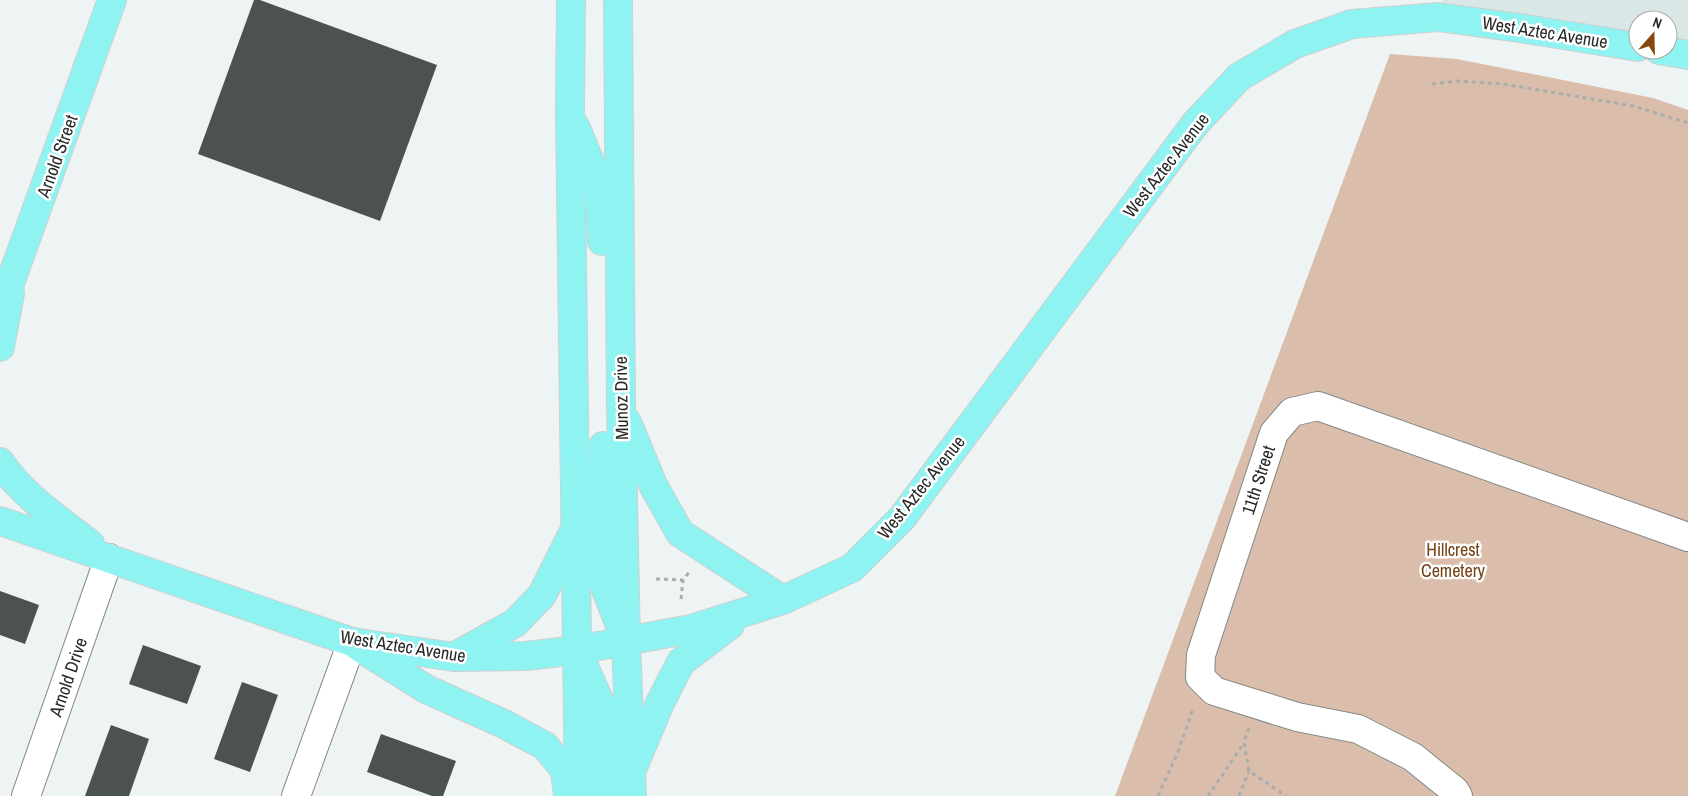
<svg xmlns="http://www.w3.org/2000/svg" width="1688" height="796" font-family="'Archivo Narrow',sans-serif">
  <rect width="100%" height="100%" fill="#eef4f4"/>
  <polygon fill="#d9e7e7" points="1443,0 1688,0 1688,55 1668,50 1668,20 1638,20 1638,47 1438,17"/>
  <polygon fill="#dabeab" points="1390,54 1457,59 1653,98 1688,110 1688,796 1115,796"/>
  <g fill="#4c5151">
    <polygon points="254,0 260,0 437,65 380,221 198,154"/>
    <polygon points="0,591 39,605 25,644 0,635"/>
    <polygon points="143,645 201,666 187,704 129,684"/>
    <polygon points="242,682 278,695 250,772 214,759"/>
    <polygon points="111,725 149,739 129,796 85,796"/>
    <polygon points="381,734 456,761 443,796 432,796 367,772"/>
  </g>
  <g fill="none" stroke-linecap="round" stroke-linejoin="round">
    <defs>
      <g id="minor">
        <polyline points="26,796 109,558"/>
        <polyline points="296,796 352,642"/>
        <polyline points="1458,796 1455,791 1413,757 1358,729 1297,717 1214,691 1200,677 1201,655 1274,433 1292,412 1318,406 1688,537"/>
      </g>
      <g id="major">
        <polyline points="571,0 570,112 579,796"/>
        <polyline points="618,0 621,406 626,641 632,796"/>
        <polyline points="1659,50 1688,55"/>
        <polyline points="575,126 599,184 602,241"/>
        <polyline points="0,311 112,0"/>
        <polyline points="0,347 10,293"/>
        <polyline points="627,422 653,485 680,533 783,600"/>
        <polyline points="603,446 603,582 619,623"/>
        <path d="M0,462C22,495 58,519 90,544"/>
        <polyline points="0,521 352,642 454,657 526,656 577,650 691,629 783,600 852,568 902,518 1195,124 1239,77 1295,44 1352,24 1438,17 1526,29 1638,47"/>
        <polyline points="359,647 426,689 504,724 545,746 565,770 568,796"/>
        <polyline points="457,655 515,623 542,595 572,535"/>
        <polyline points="581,660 604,711 606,796"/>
        <polyline points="634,765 660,703 681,662 730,625"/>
      </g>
    </defs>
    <use href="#minor" stroke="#848a89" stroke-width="30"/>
    <use href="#major" stroke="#cfd0d0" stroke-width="30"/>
    <g stroke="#a8adad" stroke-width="3" stroke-dasharray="4 4" stroke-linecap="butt">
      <polyline points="1432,84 1457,81 1503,84 1633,106 1688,123"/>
      <polyline points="656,579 682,580"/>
      <polyline points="681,599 683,580 690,571"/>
      <polyline points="1249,728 1244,742 1249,771 1286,796"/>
      <polyline points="1158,796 1178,752 1193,709"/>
      <polyline points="1208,796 1244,743"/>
      <polyline points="1239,796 1249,771"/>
    </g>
    <use href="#minor" stroke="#fff" stroke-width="28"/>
    <use href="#major" stroke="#8ff3f2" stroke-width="28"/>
  </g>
  <g text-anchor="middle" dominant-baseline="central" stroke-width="5" stroke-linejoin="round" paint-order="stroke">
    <g font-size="18" fill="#272929" stroke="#fff">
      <text transform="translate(1545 32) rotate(9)">West Aztec Avenue</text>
      <text transform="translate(57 156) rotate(-70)">Arnold Street</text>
      <text transform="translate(1166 165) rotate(-52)">West Aztec Avenue</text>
      <text transform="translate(621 398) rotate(-91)">Munoz Drive</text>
      <text transform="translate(1258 480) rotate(-72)">11th Street</text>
      <text transform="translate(921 487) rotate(-51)">West Aztec Avenue</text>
      <text transform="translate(403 646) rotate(9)">West Aztec Avenue</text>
      <text transform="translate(68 677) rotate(-71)">Arnold Drive</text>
    </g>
    <g font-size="18" fill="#744014" stroke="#fff">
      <text x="1453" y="549">Hillcrest<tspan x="1453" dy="21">Cemetery</tspan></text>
    </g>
  </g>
  <g transform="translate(1653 35) rotate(20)"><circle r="24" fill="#ffffff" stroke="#a9a9a9"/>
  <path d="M0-4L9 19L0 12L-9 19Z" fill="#86470c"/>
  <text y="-8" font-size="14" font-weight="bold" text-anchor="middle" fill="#272929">N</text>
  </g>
</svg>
